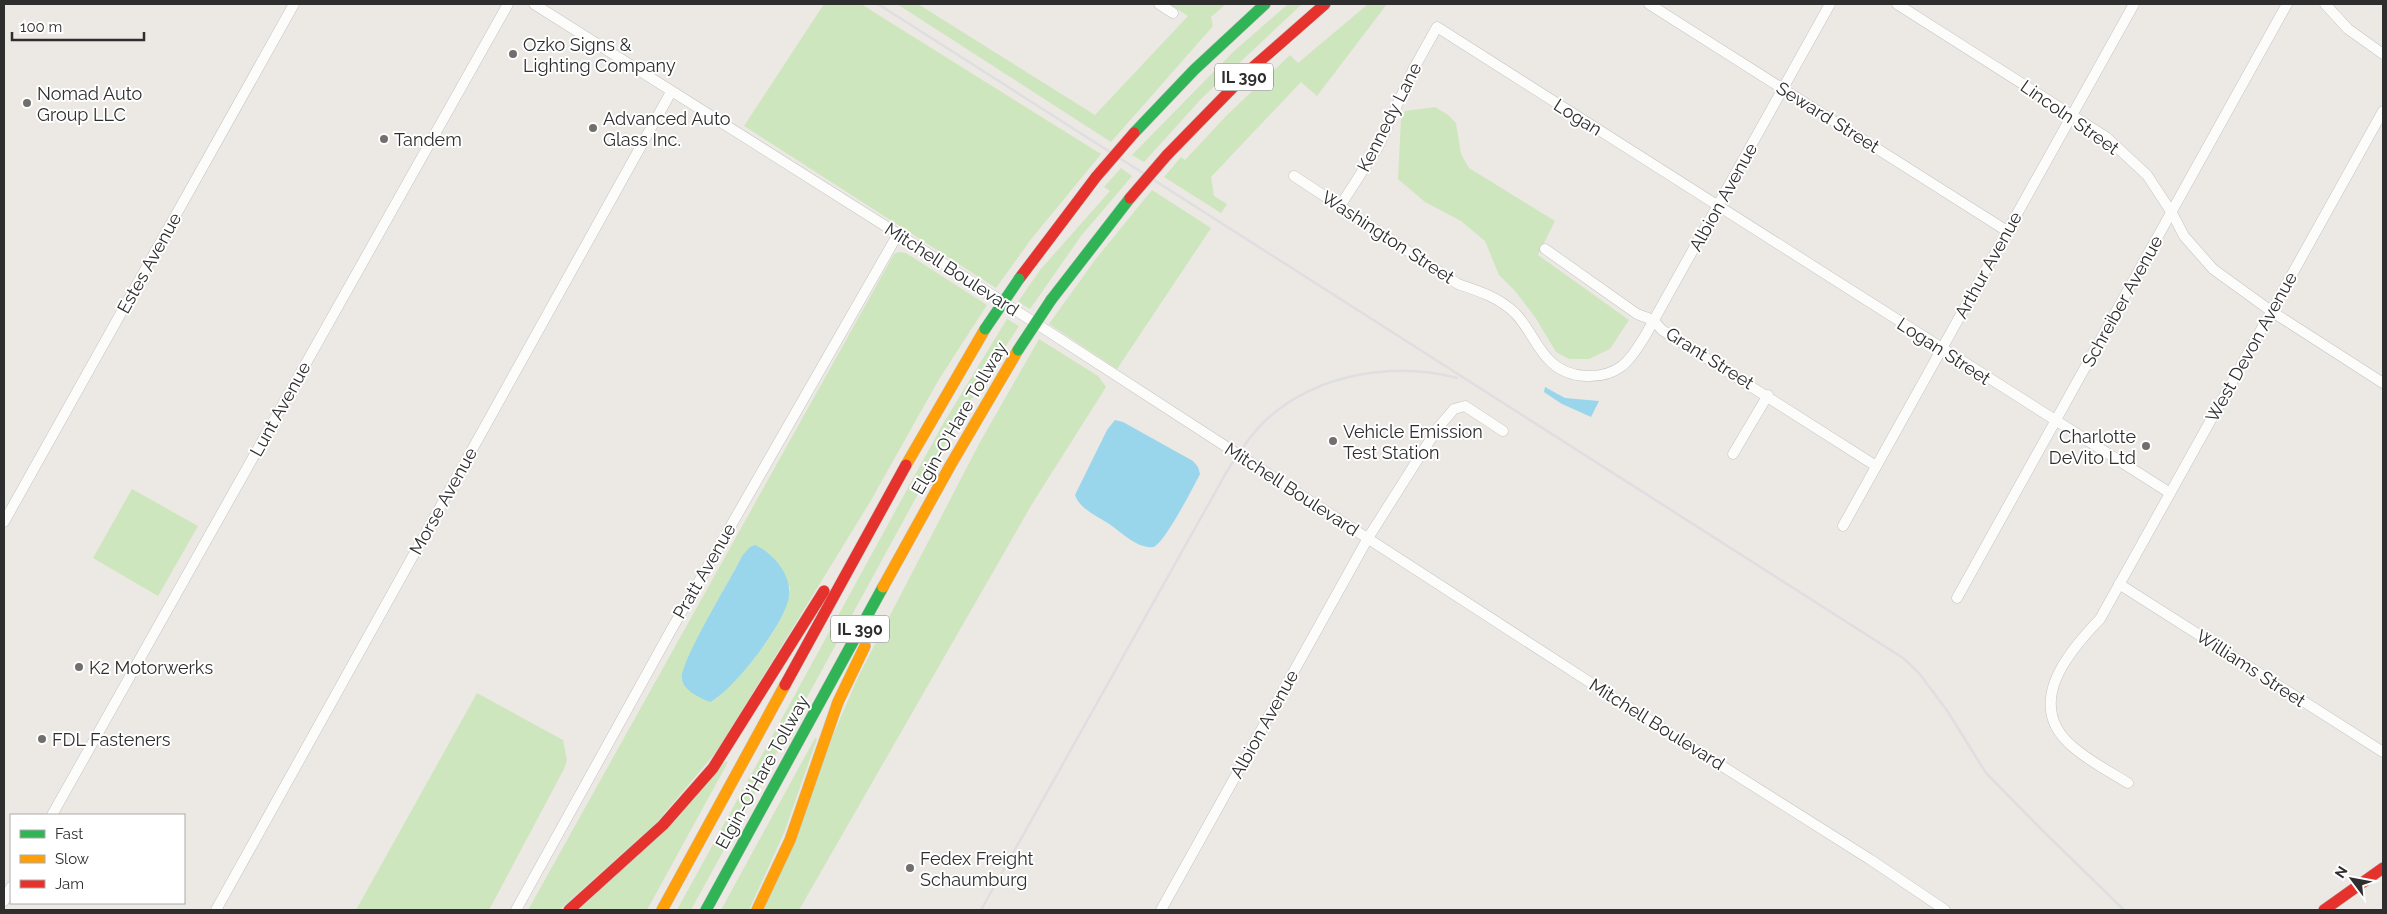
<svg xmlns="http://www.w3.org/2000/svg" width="2387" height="914" font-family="Raleway,sans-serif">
  <rect width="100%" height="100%" fill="#ece8e4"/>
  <g fill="#cee6be" fill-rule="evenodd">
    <polygon points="824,4 861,4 1101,154 1032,238 996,288 744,126"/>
    <polygon points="897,4 918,4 1095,115 1188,16 1169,4 1226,4 1211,17 1213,26 1111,142"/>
    <polygon points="1288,4 1302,4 1202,98 1144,162 1132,155 1233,52"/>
    <polygon points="1368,4 1387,4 1317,96 1301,82 1211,177 1214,196 1227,204 1221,213 1164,177 1181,157 1185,160 1227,115 1290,55 1298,63"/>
    <polygon points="1435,107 1448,115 1456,123 1461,154 1469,168 1555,221 1538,255 1629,320 1610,349 1589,359 1569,359 1556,352 1535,317 1516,292 1499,275 1485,241 1461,221 1425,202 1398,179 1401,120 1405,111"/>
    <polygon points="1121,168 1132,176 1081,236 1030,309 1018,302 1040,270 1110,191 1104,187"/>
    <polygon points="1152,190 1211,228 1117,369 1049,324 1095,260"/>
    <path d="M899,252L906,253L987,305L938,381L870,502L717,751L657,822L559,910H528L894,254ZM742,556L790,587C789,623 742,675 716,699L682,677L699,635Z"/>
    <polygon points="1007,319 1019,326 960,417 691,910 677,910 944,422"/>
    <polygon points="1039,339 1098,376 1106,387 1032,504 799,910 764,910 830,742 859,675 980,442"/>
    <polygon points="132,489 198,526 158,596 93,558"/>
    <polygon points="477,693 563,740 567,760 564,769 489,910 356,910"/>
    <polygon points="815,738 817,739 784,833 749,910 721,910"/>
    <polygon points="726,761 728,762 647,910 579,910"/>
  </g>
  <g fill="#99d6ec">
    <polygon points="1545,387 1565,398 1599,401 1591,417 1562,404 1544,392"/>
    <path d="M1115,420L1123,422L1193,461L1198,467L1200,474C1194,486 1163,546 1153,547C1139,549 1123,534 1112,526C1100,517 1080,510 1075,495L1107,430Z"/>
    <path d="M755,545C773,553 792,575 789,596C787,621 733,691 710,702C700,698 682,690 682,678C681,660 731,579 742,556L750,547Z"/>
  </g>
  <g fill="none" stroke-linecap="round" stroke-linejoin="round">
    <defs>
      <g id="street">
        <polyline points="534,4 898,234 1611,696 1871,860 1945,910"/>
        <polyline points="1159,4 1173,13"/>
        <polyline points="1649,4 2007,231"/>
        <polyline points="1897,4 2106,137 2147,175 2172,213 2184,236 2213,269 2271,311 2383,383"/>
        <polyline points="2325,4 2348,29 2383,54"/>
        <path d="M1294,176L1458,284C1479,291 1498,297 1515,313C1529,327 1536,348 1551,362C1569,379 1602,381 1622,366C1632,358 1638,347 1645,336L1830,4"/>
        <polyline points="1340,206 1378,147 1413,70 1437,27 2170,493"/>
        <polyline points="1545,249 1637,314 1653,320 1662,330 1876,466"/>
        <polyline points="1733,454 1768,395"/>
        <polyline points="4,522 294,4"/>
        <polyline points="1843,526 2134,4"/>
        <polyline points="2119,584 2383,752"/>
        <polyline points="1957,598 2287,4"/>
        <path d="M2128,783C2110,772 2089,761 2073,747C2023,705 2068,652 2100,619L2383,111"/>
        <polyline points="52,815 508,4"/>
        <polyline points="4,901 11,887"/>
        <polyline points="216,910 671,92"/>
        <polyline points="516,910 670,632 898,234"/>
        <polyline points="1161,910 1368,538 1437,429 1454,409 1465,406 1503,431"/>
      </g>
      <g id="fast">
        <polyline points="1134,133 1194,70 1265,4"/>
        <polyline points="1051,300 1130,198"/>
        <polyline points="706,910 883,587"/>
      </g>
      <g id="slow">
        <polyline points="906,465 985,329"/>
        <polyline points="883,587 950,466 1018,350"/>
        <polyline points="662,910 785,685"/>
        <polyline points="757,910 790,840 838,702 865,646"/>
      </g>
      <g id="jam">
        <polyline points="1167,155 1251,69 1325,4"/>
        <polyline points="1019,279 1096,177"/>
        <polyline points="785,685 906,465"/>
        <polyline points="569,910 663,825 713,768 824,591"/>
        <polyline points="2324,910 2383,868"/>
      </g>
    </defs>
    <use href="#street" stroke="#c5c4c5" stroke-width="11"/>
    <use href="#fast" stroke="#c5c4c5" stroke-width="12"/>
    <use href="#slow" stroke="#c5c4c5" stroke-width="12"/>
    <use href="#jam" stroke="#c5c4c5" stroke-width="12"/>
    <use href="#street" stroke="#fcfcfb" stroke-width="10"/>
    <use href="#fast" stroke="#30b455" stroke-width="11"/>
    <use href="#slow" stroke="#ff9f0a" stroke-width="11"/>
    <use href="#jam" stroke="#e5322d" stroke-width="11"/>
    <g stroke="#dfdfe1" stroke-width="2.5">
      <polyline points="878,4 1903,658 1919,673 1948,712 1986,773 2042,830 2124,910"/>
      <path d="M981,910L1226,473C1238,454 1250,435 1267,419C1317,374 1393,361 1457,378"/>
    </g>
    <defs>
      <g id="fast-bridge">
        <polyline points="985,329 1019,279"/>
        <polyline points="1018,350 1051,300"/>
      </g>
      <g id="jam-bridge">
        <polyline points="1096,177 1134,133"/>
        <polyline points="1130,198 1167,155"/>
      </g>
    </defs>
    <use href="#fast-bridge" stroke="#c6c5c4" stroke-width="12" stroke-linecap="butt"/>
    <use href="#jam-bridge" stroke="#c6c5c4" stroke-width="12" stroke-linecap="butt"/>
    <use href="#fast-bridge" stroke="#30b455" stroke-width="11"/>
    <use href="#jam-bridge" stroke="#e5322d" stroke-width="11"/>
  </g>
  <g fill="#706f6e" stroke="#fff" stroke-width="2">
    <circle cx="513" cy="54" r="5"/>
    <circle cx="27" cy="103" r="5"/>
    <circle cx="593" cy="128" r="5"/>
    <circle cx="384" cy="139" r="5"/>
    <circle cx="1333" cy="441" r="5"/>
    <circle cx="2146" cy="446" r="5"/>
    <circle cx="79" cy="667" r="5"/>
    <circle cx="42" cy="739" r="5"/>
    <circle cx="910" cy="868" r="5"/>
  </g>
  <g text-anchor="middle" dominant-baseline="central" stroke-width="4" stroke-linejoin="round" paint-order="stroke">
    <g fill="#fff" stroke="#6d6d6d" stroke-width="1">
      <rect x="1215" y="63.5" width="58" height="27" rx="4"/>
      <rect x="831" y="615.5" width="58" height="27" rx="4"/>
    </g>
    <g font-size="16" font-weight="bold" fill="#2e2e2e">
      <text x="1244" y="77">IL 390</text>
      <text x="860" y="629">IL 390</text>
    </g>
    <g font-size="18" fill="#2e2e2e" stroke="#fff" text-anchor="start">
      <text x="523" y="44">Ozko Signs &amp;<tspan x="523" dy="21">Lighting Company</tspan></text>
      <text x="37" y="93">Nomad Auto<tspan x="37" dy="21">Group LLC</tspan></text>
      <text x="603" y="118">Advanced Auto<tspan x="603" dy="21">Glass Inc.</tspan></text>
      <text x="394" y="139">Tandem</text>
      <text x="1343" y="431">Vehicle Emission<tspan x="1343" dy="21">Test Station</tspan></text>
      <text x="2136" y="436" text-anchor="end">Charlotte<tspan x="2136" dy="21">DeVito Ltd</tspan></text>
      <text x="89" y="667">K2 Motorwerks</text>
      <text x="52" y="739">FDL Fasteners</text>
      <text x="920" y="858">Fedex Freight<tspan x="920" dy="21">Schaumburg</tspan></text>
    </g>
    <g font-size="18" fill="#2e2e2e" stroke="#fff">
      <text transform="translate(1389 117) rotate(-63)">Kennedy Lane</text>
      <text transform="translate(1578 117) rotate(32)">Logan</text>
      <text transform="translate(1828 117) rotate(32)">Seward Street</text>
      <text transform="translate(2070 117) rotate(35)">Lincoln Street</text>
      <text transform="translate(1723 197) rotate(-61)">Albion Avenue</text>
      <text transform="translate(1388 237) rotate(33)">Washington Street</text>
      <text transform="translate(149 263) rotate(-61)">Estes Avenue</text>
      <text transform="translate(1988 265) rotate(-61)">Arthur Avenue</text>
      <text transform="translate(952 269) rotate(33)">Mitchell Boulevard</text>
      <text transform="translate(2122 301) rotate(-61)">Schreiber Avenue</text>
      <text transform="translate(2251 347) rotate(-61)">West Devon Avenue</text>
      <text transform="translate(1944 351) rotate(33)">Logan Street</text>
      <text transform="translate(1710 358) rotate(32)">Grant Street</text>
      <text transform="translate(280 409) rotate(-61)">Lunt Avenue</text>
      <text transform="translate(959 418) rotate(-60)">Elgin-O'Hare Tollway</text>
      <text transform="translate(1292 489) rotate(33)">Mitchell Boulevard</text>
      <text transform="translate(443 501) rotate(-61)">Morse Avenue</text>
      <text transform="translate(704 571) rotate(-60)">Pratt Avenue</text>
      <text transform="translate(2251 668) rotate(33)">Williams Street</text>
      <text transform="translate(1264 724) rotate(-61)">Albion Avenue</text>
      <text transform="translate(1657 724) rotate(32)">Mitchell Boulevard</text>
      <text transform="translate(762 772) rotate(-61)">Elgin-O'Hare Tollway</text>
    </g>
  </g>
  <rect width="2387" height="914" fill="none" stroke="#2e2e2e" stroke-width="10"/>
  <rect x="10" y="814" width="175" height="90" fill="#ffffff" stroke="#ababab"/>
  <rect x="20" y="830" width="25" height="8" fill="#30b455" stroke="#ababab"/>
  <text x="55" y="839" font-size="15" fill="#2e2e2e">Fast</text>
  <rect x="20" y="855" width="25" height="8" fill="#ff9f0a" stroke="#ababab"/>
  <text x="55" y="864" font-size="15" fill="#2e2e2e">Slow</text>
  <rect x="20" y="880" width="25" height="8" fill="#e5322d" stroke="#ababab"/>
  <text x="55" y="889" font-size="15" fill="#2e2e2e">Jam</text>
  <g transform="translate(2352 879) rotate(302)" stroke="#ffffff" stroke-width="4" paint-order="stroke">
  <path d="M0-4L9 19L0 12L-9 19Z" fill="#2e2e2e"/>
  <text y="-8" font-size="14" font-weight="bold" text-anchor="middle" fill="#2e2e2e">N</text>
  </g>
  <path d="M12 32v8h132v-8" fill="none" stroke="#2e2e2e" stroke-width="2.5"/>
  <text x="20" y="32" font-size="15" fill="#2e2e2e" stroke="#ffffff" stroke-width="4" paint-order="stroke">100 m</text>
</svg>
